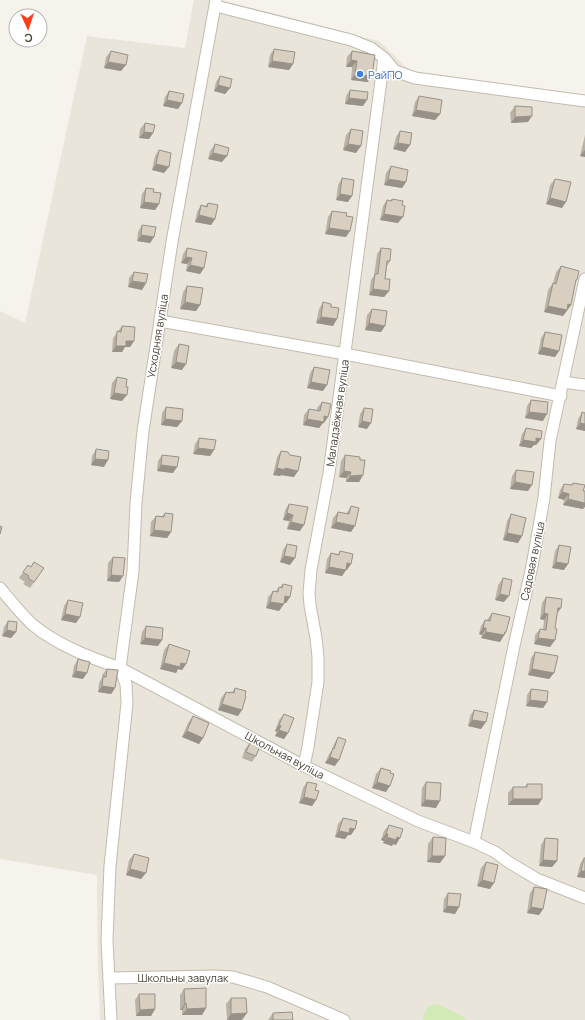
<svg xmlns="http://www.w3.org/2000/svg" width="585" height="1020" font-family="Manrope,sans-serif">
  <rect width="100%" height="100%" fill="#f6f3ec"/>
  <polygon fill="#eae5da" points="194,0 215,0 379,41 410,71 585,95 585,1020 100,1020 98,969 97,875 0,859 0,311 25,323 87,36 185,48"/>
  <path fill="#d2eab5" d="M437,1004C444,1007 449,1009 455,1013C459,1016 463,1016 467,1020H423C426,1009 425,1006 437,1004Z"/>
  <g fill="none" stroke-linecap="round" stroke-linejoin="round">
    <defs>
      <g id="minor">
        <polyline points="216,6 351,40 371,48 384,58 395,71 415,78 585,101"/>
        <polyline points="160,321 345,354 561,396"/>
        <polyline points="563,382 585,385"/>
        <path d="M0,588C10,600 21,614 33,625C57,645 91,658 120,668L304,766L418,821L474,842L495,852L510,863L537,879L585,898"/>
        <polyline points="304,766 308,747 318,682 318,657 316,638 310,605 309,593 311,570 329,473 384,58"/>
        <polyline points="474,842 514,646 532,566 544,498 550,441 585,279"/>
        <polyline points="109,978 215,976 233,977 267,987 344,1020"/>
        <polyline points="111,1020 107,940 110,866 127,703 126,684 120,668 133,571 136,503 143,431 172,242 216,0"/>
      </g>
    </defs>
    <use href="#minor" stroke="#c2bbae" stroke-width="13"/>
    <use href="#minor" stroke="#fff" stroke-width="11"/>
  </g>
  <g fill="#bab2a6">
    <polygon points="274,49 293,64 289,70 268,67 270,55"/>
    <polygon points="111,51 121,71 104,68 106,57"/>
    <polygon points="352,51 372,76 368,82 351,80 352,67 346,67 347,57"/>
    <polygon points="220,76 230,88 225,94 214,91 216,82"/>
    <polygon points="350,90 363,106 345,104 346,96"/>
    <polygon points="169,91 178,109 163,106 165,97"/>
    <polygon points="419,96 440,114 435,120 412,116 415,102"/>
    <polygon points="515,106 528,122 511,123 510,113"/>
    <polygon points="145,123 153,133 149,139 139,138 140,129"/>
    <polygon points="351,129 356,153 343,150 346,135"/>
    <polygon points="400,131 410,145 405,152 393,149 396,137"/>
    <polygon points="585,135 585,157 580,156"/>
    <polygon points="215,144 222,162 208,159 210,151"/>
    <polygon points="159,150 164,173 152,170 155,156"/>
    <polygon points="391,166 406,182 402,188 384,185 386,173"/>
    <polygon points="342,178 348,202 336,200 338,185"/>
    <polygon points="555,179 562,208 546,204 550,185"/>
    <polygon points="146,188 153,192 159,204 155,210 140,208 142,194"/>
    <polygon points="392,199 398,223 380,220 383,206 387,200 391,201"/>
    <polygon points="208,203 215,219 211,225 195,222 197,212 201,205 205,206"/>
    <polygon points="332,211 346,237 325,234 328,217"/>
    <polygon points="142,225 154,237 150,243 137,241 138,232"/>
    <polygon points="187,248 204,268 200,274 186,271 187,264 181,263 183,254"/>
    <polygon points="381,248 390,261 387,266 385,279 389,291 384,297 369,295 371,280 374,276 377,254"/>
    <polygon points="561,266 575,283 571,305 563,316 544,312 548,290 553,283 556,272"/>
    <polygon points="134,272 146,283 142,290 128,287 129,278"/>
    <polygon points="187,286 200,305 196,311 180,309 183,292"/>
    <polygon points="323,302 331,307 333,326 316,323 319,309"/>
    <polygon points="372,309 385,326 381,332 365,330 367,315"/>
    <polygon points="122,326 134,341 130,347 125,347 122,352 112,352 113,338"/>
    <polygon points="545,332 559,351 555,357 538,354 541,338"/>
    <polygon points="179,344 182,370 171,368 174,351"/>
    <polygon points="314,367 323,391 307,388 310,373"/>
    <polygon points="117,377 122,401 110,399 112,383"/>
    <polygon points="531,400 543,421 525,418 527,406"/>
    <polygon points="322,402 324,423 323,423 319,428 303,425 304,415 309,409 317,410 317,408"/>
    <polygon points="166,407 182,421 177,427 161,425 162,413"/>
    <polygon points="364,408 367,429 358,427 360,414"/>
    <polygon points="582,412 585,413 585,431 576,429 578,419"/>
    <polygon points="526,428 541,439 536,445 534,445 531,448 519,446 522,434"/>
    <polygon points="199,438 214,450 210,456 193,454 195,444"/>
    <polygon points="96,449 104,467 91,465 92,456"/>
    <polygon points="281,451 294,477 281,475 280,476 273,475 277,457"/>
    <polygon points="162,455 173,473 157,471 158,461"/>
    <polygon points="345,455 363,475 359,482 346,482 346,478 339,477 341,461"/>
    <polygon points="516,470 528,491 510,489 512,476"/>
    <polygon points="573,483 583,491 583,509 563,505 564,500 558,498 560,490 564,484 571,485"/>
    <polygon points="289,504 300,531 287,529 289,521 283,520 285,510"/>
    <polygon points="351,506 351,532 331,528 333,518 338,512 346,514"/>
    <polygon points="165,513 171,532 167,538 150,536 151,522 156,516 162,516"/>
    <polygon points="511,514 522,536 518,543 503,540 507,521"/>
    <polygon points="287,544 290,565 280,562 283,550"/>
    <polygon points="559,545 564,570 552,568 555,551"/>
    <polygon points="340,551 347,570 346,570 342,576 325,573 327,559 331,553 338,554"/>
    <polygon points="113,557 123,576 119,582 107,581 108,563"/>
    <polygon points="34,562 44,568 30,588 23,584 25,582 19,578 28,565 31,567"/>
    <polygon points="503,578 504,602 495,600 498,585"/>
    <polygon points="283,584 290,597 286,603 284,603 279,611 266,608 268,597 273,591 276,591 279,587 280,587"/>
    <polygon points="546,597 557,614 555,628 555,640 550,647 534,644 535,635 540,629 543,629 544,620 540,619 542,603"/>
    <polygon points="68,600 80,617 76,623 61,620 64,606"/>
    <polygon points="492,613 506,632 500,642 481,638 482,635 479,634 481,626 485,620 487,620"/>
    <polygon points="8,621 16,632 11,638 2,636 4,627"/>
    <polygon points="146,626 158,646 140,644 142,632"/>
    <polygon points="169,644 186,664 182,670 178,669 176,673 160,669 164,650"/>
    <polygon points="535,652 554,673 549,679 528,675 531,658"/>
    <polygon points="78,659 83,679 72,677 74,666"/>
    <polygon points="107,669 115,688 111,694 98,692 99,683 102,678 102,675"/>
    <polygon points="235,688 245,695 238,716 218,710 221,698 226,692 229,693 230,692 232,692"/>
    <polygon points="531,689 547,702 543,708 526,706 527,695"/>
    <polygon points="474,710 481,729 468,726 470,716"/>
    <polygon points="284,714 288,733 284,739 275,736 277,732 275,731 279,720"/>
    <polygon points="193,716 203,738 199,744 182,737 188,723"/>
    <polygon points="338,737 335,766 325,763 329,754 332,750 334,744"/>
    <polygon points="250,743 251,743 256,756 252,762 242,758 245,749"/>
    <polygon points="381,768 390,773 386,792 372,788 376,774"/>
    <polygon points="307,782 316,800 312,806 299,803 303,788"/>
    <polygon points="426,782 436,808 421,806 422,788"/>
    <polygon points="527,784 542,799 538,805 508,805 508,793 513,787 525,787"/>
    <polygon points="343,818 351,835 348,835 345,839 335,837 338,824"/>
    <polygon points="389,825 396,845 393,844 392,846 383,843 384,841 381,840 384,831"/>
    <polygon points="433,837 445,856 440,863 427,862 428,844"/>
    <polygon points="545,838 557,861 552,867 539,866 541,845"/>
    <polygon points="134,854 141,879 126,875 129,860"/>
    <polygon points="584,858 585,878 577,877 580,864"/>
    <polygon points="486,862 490,889 477,886 481,868"/>
    <polygon points="534,887 543,909 539,915 527,913 530,893"/>
    <polygon points="448,893 459,907 455,914 443,912 444,899"/>
    <polygon points="184,989 206,1008 202,1015 182,1015 182,1010 180,1010 180,995"/>
    <polygon points="139,994 155,1009 151,1016 136,1016 135,1000"/>
    <polygon points="231,998 242,1020 227,1020 226,1004"/>
    <polygon points="273,1013 293,1020 268,1020"/>
  </g>
  <g fill="#979187">
    <polygon points="351,60 357,61 352,67 346,67"/>
    <polygon points="272,61 293,64 289,70 268,67"/>
    <polygon points="108,62 126,65 121,71 104,68"/>
    <polygon points="355,74 372,76 368,82 351,80"/>
    <polygon points="218,85 230,88 225,94 214,91"/>
    <polygon points="349,98 367,100 363,106 345,104"/>
    <polygon points="167,100 182,103 178,109 163,106"/>
    <polygon points="416,110 440,114 435,120 412,116"/>
    <polygon points="532,116 528,122 511,123 515,117"/>
    <polygon points="144,132 153,133 149,139 139,138"/>
    <polygon points="398,143 410,145 405,152 393,149"/>
    <polygon points="348,144 361,146 356,153 343,150"/>
    <polygon points="585,150 585,157 580,156"/>
    <polygon points="213,153 227,156 222,162 208,159"/>
    <polygon points="156,164 169,167 164,173 152,170"/>
    <polygon points="388,179 406,182 402,188 384,185"/>
    <polygon points="340,194 352,196 348,202 336,200"/>
    <polygon points="550,198 566,202 562,208 546,204"/>
    <polygon points="144,202 159,204 155,210 140,208"/>
    <polygon points="384,214 403,217 398,223 380,220"/>
    <polygon points="199,215 215,219 211,225 195,222"/>
    <polygon points="329,228 350,231 346,237 325,234"/>
    <polygon points="141,235 154,237 150,243 137,241"/>
    <polygon points="186,257 192,258 187,264 181,263"/>
    <polygon points="190,265 204,268 200,274 186,271"/>
    <polygon points="132,281 146,283 142,290 128,287"/>
    <polygon points="373,289 389,291 384,297 369,295"/>
    <polygon points="185,302 200,305 196,311 180,309"/>
    <polygon points="568,304 571,305 563,316 544,312 548,306"/>
    <polygon points="321,317 337,319 333,326 316,323"/>
    <polygon points="369,323 385,326 381,332 365,330"/>
    <polygon points="126,341 134,341 130,347 125,347 122,352 112,352 116,346"/>
    <polygon points="542,347 559,351 555,357 538,354"/>
    <polygon points="176,362 186,364 182,370 171,368"/>
    <polygon points="311,382 327,385 323,391 307,388"/>
    <polygon points="114,393 127,395 122,401 110,399"/>
    <polygon points="529,412 547,414 543,421 525,418"/>
    <polygon points="324,416 328,417 324,423 323,423 319,428 303,425 307,419"/>
    <polygon points="165,419 182,421 177,427 161,425"/>
    <polygon points="362,421 371,423 367,429 358,427"/>
    <polygon points="580,423 585,424 585,431 576,429"/>
    <polygon points="536,438 541,439 536,445 534,445 531,448 519,446 523,440"/>
    <polygon points="198,448 214,450 210,456 193,454"/>
    <polygon points="95,459 108,460 104,467 91,465"/>
    <polygon points="161,465 177,467 173,473 157,471"/>
    <polygon points="277,468 285,468 298,471 294,477 281,475 280,476 273,475"/>
    <polygon points="344,471 351,472 346,478 339,477"/>
    <polygon points="363,475 359,482 346,482 350,476"/>
    <polygon points="515,482 532,485 528,491 510,489"/>
    <polygon points="562,492 569,494 564,500 558,498"/>
    <polygon points="568,499 585,503 585,507 583,509 563,505"/>
    <polygon points="287,513 293,515 289,521 283,520"/>
    <polygon points="291,522 304,525 300,531 287,529"/>
    <polygon points="336,522 355,526 351,532 331,528"/>
    <polygon points="154,530 171,532 167,538 150,536"/>
    <polygon points="507,533 522,536 518,543 503,540"/>
    <polygon points="284,556 295,558 290,565 280,562"/>
    <polygon points="556,562 568,564 564,570 552,568"/>
    <polygon points="347,563 351,564 347,570 343,569"/>
    <polygon points="329,567 346,570 342,576 325,573"/>
    <polygon points="111,575 123,576 119,582 107,581"/>
    <polygon points="500,594 509,596 504,602 495,600"/>
    <polygon points="285,596 290,597 286,603 281,602"/>
    <polygon points="270,602 284,604 279,611 266,608"/>
    <polygon points="558,608 561,608 556,615"/>
    <polygon points="544,613 548,614 544,620 540,619"/>
    <polygon points="65,614 80,617 76,623 61,620"/>
    <polygon points="483,628 486,628 482,635 479,634"/>
    <polygon points="7,630 16,632 11,638 2,636"/>
    <polygon points="486,632 506,632 500,642 481,638"/>
    <polygon points="145,638 162,640 158,646 140,644"/>
    <polygon points="538,638 555,640 550,647 534,644"/>
    <polygon points="164,663 181,663 186,664 182,670 178,669 176,673 160,669"/>
    <polygon points="532,669 554,673 549,679 528,675"/>
    <polygon points="76,671 87,673 83,679 72,677"/>
    <polygon points="102,686 115,688 111,694 98,692"/>
    <polygon points="530,700 547,702 543,708 526,706"/>
    <polygon points="222,704 242,710 238,716 218,710"/>
    <polygon points="472,720 486,722 481,729 468,726"/>
    <polygon points="279,725 281,726 277,732 275,731"/>
    <polygon points="279,730 288,733 284,739 275,736"/>
    <polygon points="187,731 203,738 199,744 182,737"/>
    <polygon points="330,757 339,760 335,766 325,763"/>
    <polygon points="377,782 390,786 386,792 372,788"/>
    <polygon points="304,797 316,800 312,806 299,803"/>
    <polygon points="513,799 542,799 538,805 508,805"/>
    <polygon points="425,800 440,801 436,808 421,806"/>
    <polygon points="350,828 355,829 351,835 348,835 345,839 335,837 339,831"/>
    <polygon points="386,834 388,834 384,841 381,840"/>
    <polygon points="387,837 397,837 400,838 396,845 393,844 392,846 383,843"/>
    <polygon points="432,856 445,856 440,863 427,862"/>
    <polygon points="543,860 557,861 552,867 539,866"/>
    <polygon points="130,869 146,873 141,879 126,875"/>
    <polygon points="581,871 585,871 585,878 577,877"/>
    <polygon points="482,880 494,883 490,889 477,886"/>
    <polygon points="447,906 459,907 455,914 443,912"/>
    <polygon points="531,907 543,909 539,915 527,913"/>
    <polygon points="186,1003 182,1010 180,1010 185,1004"/>
    <polygon points="206,1008 202,1015 182,1015 187,1009"/>
    <polygon points="155,1009 151,1016 136,1016 140,1010"/>
    <polygon points="247,1013 242,1020 227,1020 231,1014"/>
  </g>
  <g fill="#d8cfc1" stroke="#979187">
    <polygon points="274,49 295,52 293,64 272,61"/>
    <polygon points="111,51 128,55 126,65 108,62"/>
    <polygon points="352,51 375,55 372,76 355,74 357,61 351,60"/>
    <polygon points="220,76 232,79 230,88 218,85"/>
    <polygon points="350,90 368,92 367,100 349,98"/>
    <polygon points="169,91 184,94 182,103 167,100"/>
    <polygon points="419,96 442,100 440,114 416,110"/>
    <polygon points="515,106 532,107 532,116 515,117"/>
    <polygon points="145,123 155,125 153,133 144,132"/>
    <polygon points="351,129 363,131 361,146 348,144"/>
    <polygon points="400,131 412,133 410,145 398,143"/>
    <polygon points="215,144 229,148 227,156 213,153"/>
    <polygon points="159,150 171,153 169,167 156,164"/>
    <polygon points="391,166 408,170 406,182 388,179"/>
    <polygon points="342,178 354,180 352,196 340,194"/>
    <polygon points="555,179 571,182 566,202 550,198"/>
    <polygon points="146,188 154,189 153,192 161,193 159,204 144,202"/>
    <polygon points="392,199 403,201 402,205 405,206 403,217 384,214 387,200 392,201"/>
    <polygon points="208,203 218,205 215,219 199,215 201,205 207,207"/>
    <polygon points="332,211 347,213 346,216 353,217 350,231 329,228"/>
    <polygon points="142,225 156,227 154,237 141,235"/>
    <polygon points="187,248 207,252 204,268 190,265 192,258 186,257"/>
    <polygon points="381,248 391,249 390,261 387,261 385,279 390,279 389,291 373,289 375,274 378,274"/>
    <polygon points="561,266 579,271 577,280 576,280 571,305 568,304 567,310 548,306 553,283 556,284"/>
    <polygon points="134,272 148,274 146,283 132,281"/>
    <polygon points="187,286 203,288 200,305 185,302"/>
    <polygon points="323,302 331,304 331,307 339,308 337,319 321,317"/>
    <polygon points="372,309 387,311 385,326 369,323"/>
    <polygon points="122,326 135,327 134,341 126,341 126,346 116,346 117,331 121,332"/>
    <polygon points="545,332 562,335 559,351 542,347"/>
    <polygon points="179,344 189,346 186,364 176,362"/>
    <polygon points="314,367 330,370 327,385 311,382"/>
    <polygon points="117,377 127,379 126,387 128,387 127,395 114,393"/>
    <polygon points="531,400 548,402 547,414 529,412"/>
    <polygon points="322,402 331,404 328,417 324,416 324,422 307,419 309,409 320,411"/>
    <polygon points="166,407 183,409 182,421 165,419"/>
    <polygon points="364,408 373,409 371,423 362,421"/>
    <polygon points="582,412 585,413 585,424 580,423"/>
    <polygon points="526,428 542,431 541,439 536,438 536,442 523,440"/>
    <polygon points="199,438 216,440 214,450 198,448"/>
    <polygon points="96,449 109,451 108,460 95,459"/>
    <polygon points="281,451 288,452 290,455 301,457 298,471 285,468 285,470 277,468"/>
    <polygon points="162,455 179,457 177,467 161,465"/>
    <polygon points="345,455 360,457 360,460 365,460 363,475 350,476 351,472 344,471"/>
    <polygon points="516,470 534,472 532,485 515,482"/>
    <polygon points="573,483 585,485 583,491 585,491 585,503 568,499 569,494 562,492 564,484 572,485"/>
    <polygon points="289,504 308,507 304,525 291,522 293,515 287,513"/>
    <polygon points="351,506 359,508 355,526 336,522 338,512 349,514"/>
    <polygon points="165,513 173,514 171,532 154,530 156,516 164,517"/>
    <polygon points="511,514 526,518 522,536 507,533"/>
    <polygon points="0,526 2,527 0,534"/>
    <polygon points="287,544 297,546 295,558 284,556"/>
    <polygon points="559,545 571,547 568,564 556,562"/>
    <polygon points="340,551 353,554 351,564 347,563 346,570 329,567 331,553 339,555"/>
    <polygon points="113,557 125,558 123,576 111,575"/>
    <polygon points="34,562 44,568 34,582 28,578 29,576 23,572 28,565 31,567"/>
    <polygon points="503,578 512,580 509,596 500,594"/>
    <polygon points="283,584 292,586 290,597 285,596 284,604 270,602 273,591 278,592 279,587 282,588"/>
    <polygon points="546,597 562,599 561,608 558,608 555,628 557,629 555,640 538,638 540,629 546,630 548,614 544,613"/>
    <polygon points="68,600 83,603 80,617 65,614"/>
    <polygon points="492,613 510,617 506,632 505,632 504,635 486,632 486,628 483,628 485,620 490,621"/>
    <polygon points="8,621 17,622 16,632 7,630"/>
    <polygon points="146,626 163,628 162,640 145,638"/>
    <polygon points="169,644 190,651 186,664 181,663 180,667 164,663"/>
    <polygon points="535,652 558,656 554,673 532,669"/>
    <polygon points="78,659 90,662 87,673 76,671"/>
    <polygon points="107,669 118,670 115,688 102,686 103,677 106,677"/>
    <polygon points="235,688 246,691 245,695 246,696 242,710 222,704 226,692 230,693 230,692 234,693"/>
    <polygon points="531,689 548,691 547,702 530,700"/>
    <polygon points="474,710 488,713 486,722 472,720"/>
    <polygon points="284,714 294,718 288,733 279,730 281,726 279,725"/>
    <polygon points="193,716 209,723 203,738 187,731"/>
    <polygon points="338,737 346,740 339,760 330,757 333,748 334,749"/>
    <polygon points="252,742 260,746 256,756 246,752 250,743 251,744"/>
    <polygon points="381,768 391,771 390,773 394,774 390,786 377,782"/>
    <polygon points="307,782 317,784 315,790 319,791 316,800 304,797"/>
    <polygon points="426,782 441,783 440,801 425,800"/>
    <polygon points="527,784 542,784 542,799 513,799 513,787 527,787"/>
    <polygon points="343,818 357,821 355,829 350,828 349,833 339,831"/>
    <polygon points="389,825 403,829 400,838 397,837 396,840 387,837 388,834 386,834"/>
    <polygon points="433,837 446,838 445,856 432,856"/>
    <polygon points="545,838 558,839 557,861 543,860"/>
    <polygon points="134,854 149,858 146,873 130,869"/>
    <polygon points="584,858 585,858 585,871 581,871"/>
    <polygon points="486,862 498,865 494,883 482,880"/>
    <polygon points="534,887 547,889 543,909 531,907"/>
    <polygon points="448,893 461,894 459,907 447,906"/>
    <polygon points="206,988 206,1008 187,1009 186,1003 185,1004 184,989"/>
    <polygon points="139,994 155,994 155,1009 140,1010"/>
    <polygon points="231,998 246,998 247,1013 231,1014"/>
    <polygon points="292,1012 293,1020 273,1020 273,1013"/>
  </g>
  <circle fill="#3f7fe0" stroke="#fff" stroke-width="1.5" cx="360" cy="74" r="4"/>
  <g text-anchor="middle" dominant-baseline="central" stroke-width="3" stroke-linejoin="round" paint-order="stroke">
    <g font-size="11" fill="#366cbe" stroke="#fff" text-anchor="start">
      <text x="368" y="74">РайПО</text>
    </g>
    <g font-size="11" fill="#4b4439" stroke="#fff">
      <text transform="translate(157 336) rotate(-81)">Усходняя вуліца</text>
      <text transform="translate(337 413) rotate(-82)">Маладзёжная вуліца</text>
      <text transform="translate(532 561) rotate(-78)">Садовая вуліца</text>
      <text transform="translate(285 755) rotate(28)">Школьная вуліца</text>
      <text x="183" y="977">Школьны завулак</text>
    </g>
  </g>
  <g transform="translate(28 28) rotate(177)"><circle r="19" fill="#ffffff" stroke="#b7b4b0"/>
  <path d="M0-3L7 15L0 10L-7 15Z" fill="#fc3f1d"/>
  <text y="-6" font-size="11" font-weight="bold" text-anchor="middle" fill="#4b4439">С</text>
  </g>
</svg>
